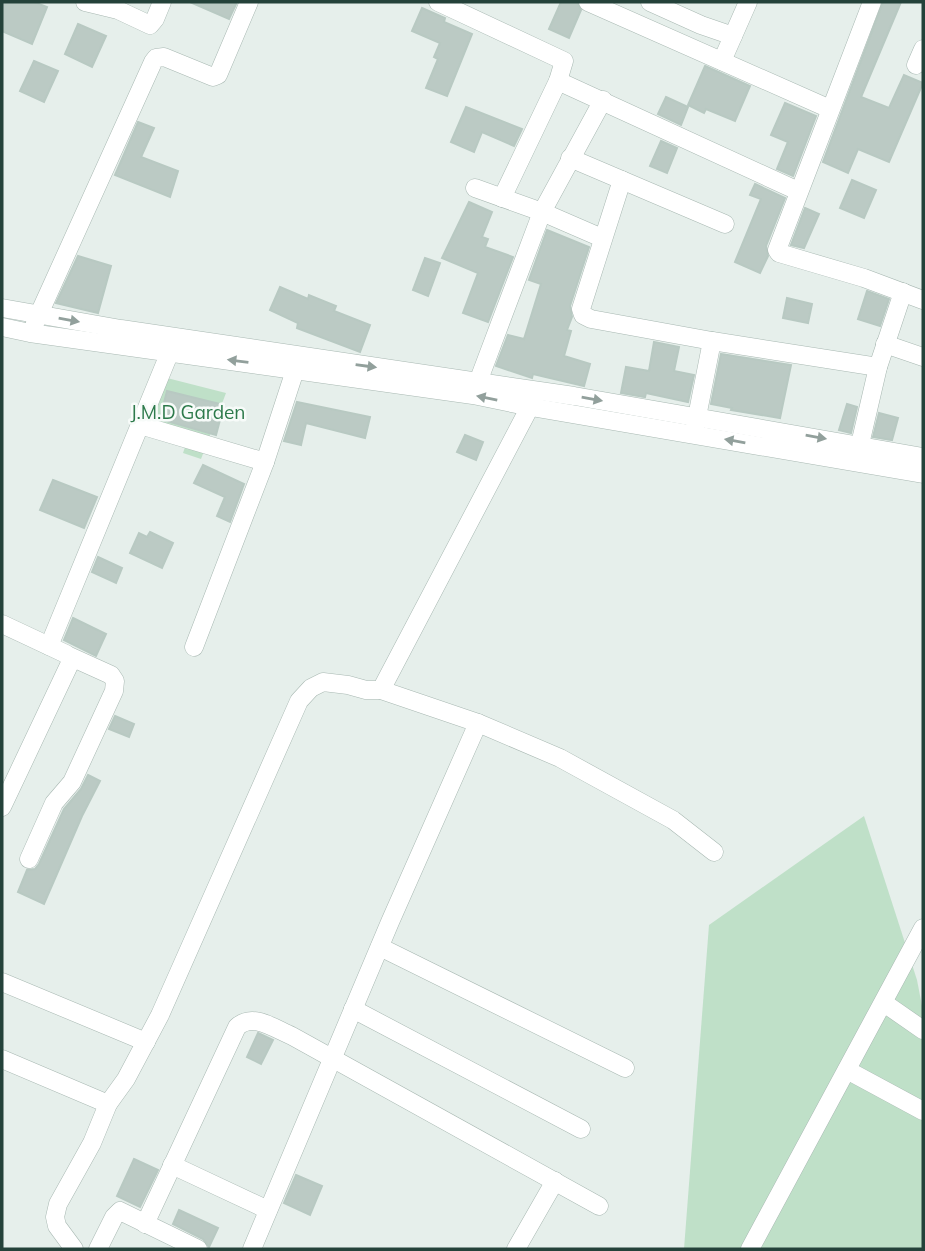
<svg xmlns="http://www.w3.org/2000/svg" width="925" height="1251" font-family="Mulish,sans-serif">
  <rect width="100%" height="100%" fill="#e6efeb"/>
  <g fill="#bfe0c8">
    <polygon points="167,378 226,393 201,459 183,453 187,441 149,428"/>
    <polygon points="864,816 917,980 923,1011 923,1249 684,1249 709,925"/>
  </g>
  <g fill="#bbcac4" stroke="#b8c9c2" stroke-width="2">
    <polygon points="2,2 34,2 47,7 32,44 2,31"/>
    <polygon points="190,2 237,2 229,19"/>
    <polygon points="561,2 577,2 581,10 569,38 549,29"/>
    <polygon points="883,2 901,2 861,97 889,108 904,75 923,83 889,162 858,149 848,173 823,162"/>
    <polygon points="422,8 445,18 444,22 472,34 447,96 426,88 438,59 434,57 440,43 412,31"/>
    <polygon points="78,24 106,36 92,67 65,54"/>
    <polygon points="34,61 58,71 44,102 20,91"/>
    <polygon points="705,66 750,86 735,121 706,109 704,113 688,105"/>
    <polygon points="666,97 688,107 681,125 658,114"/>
    <polygon points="785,103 816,116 793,176 777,169 788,142 771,135"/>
    <polygon points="466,107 522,129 514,146 482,132 474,152 451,142"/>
    <polygon points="138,122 154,128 141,157 178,171 170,197 115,175"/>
    <polygon points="661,141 677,148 667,173 650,166"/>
    <polygon points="852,180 876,190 864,218 840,208"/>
    <polygon points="755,184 785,198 766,246 768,256 760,273 735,262 761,199 750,195"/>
    <polygon points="469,202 492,212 482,237 488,239 485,247 513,257 488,322 463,313 478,273 442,258"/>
    <polygon points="805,208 819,214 804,248 791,245"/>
    <polygon points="547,230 589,247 570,306 572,317 567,330 571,331 564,356 590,364 584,386 533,374 532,378 496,366 508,335 524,339 541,284 529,280"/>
    <polygon points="78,256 111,266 98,313 56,303"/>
    <polygon points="425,258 440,263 428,296 413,290"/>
    <polygon points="280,287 308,299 309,295 336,306 334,311 370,325 360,352 297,328 298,323 270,310"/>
    <polygon points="867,291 889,299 880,326 858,319"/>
    <polygon points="787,298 812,304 808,323 783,318"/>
    <polygon points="654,342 679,347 674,371 694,375 688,402 646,393 645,397 621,393 626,367 649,371"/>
    <polygon points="721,354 791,365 780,418 731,410 732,408 711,404"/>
    <polygon points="167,391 224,405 216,435 160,419"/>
    <polygon points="297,402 370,417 365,438 306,423 301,445 284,441"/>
    <polygon points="847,404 857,407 851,433 839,430"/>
    <polygon points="879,413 898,418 892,440 873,437"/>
    <polygon points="465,435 483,442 476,460 457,452"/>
    <polygon points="203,465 244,484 230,522 217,516 225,497 194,483"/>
    <polygon points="53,480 97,497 84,528 40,510"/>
    <polygon points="150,532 173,543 162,568 130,553 139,533 147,537"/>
    <polygon points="98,557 122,568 116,583 92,572"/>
    <polygon points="73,618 106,634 96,656 64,640"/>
    <polygon points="115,716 134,724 129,737 109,729"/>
    <polygon points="88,775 100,781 82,816 44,904 18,892 27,870 35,869 39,864 64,809 81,789"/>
    <polygon points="258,1033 273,1040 261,1064 247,1057"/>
    <polygon points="134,1159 158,1170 140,1207 117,1196"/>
    <polygon points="296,1175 322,1186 310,1215 284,1203"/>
    <polygon points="179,1210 218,1228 209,1247 203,1239 173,1224"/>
  </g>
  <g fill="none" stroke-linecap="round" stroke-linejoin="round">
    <defs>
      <g id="minor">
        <polyline points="85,2 118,10 150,25 155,19 162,2"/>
        <polyline points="438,2 564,61 558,81 502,198"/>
        <polyline points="588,2 830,109"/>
        <polyline points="650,2 701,25 733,36"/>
        <polyline points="872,2 777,250 779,253 864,278 923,300"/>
        <polyline points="722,61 748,2"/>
        <polyline points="916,65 923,49"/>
        <polyline points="558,81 798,191"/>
        <polyline points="570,158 725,224"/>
        <polyline points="622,180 581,309 583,315 591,319 712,341 878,367"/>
        <polyline points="475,188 542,212 602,238"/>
        <polyline points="2,308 121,329 574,396 923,457"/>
        <polyline points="35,323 153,62 156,58 164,57 213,77 218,75 249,2"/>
        <polyline points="2,327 30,333 473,395 531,407 923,474"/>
        <polyline points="885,344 923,357"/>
        <polyline points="478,382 542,212 603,100"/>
        <polyline points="140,425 265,462"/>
        <polyline points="695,427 712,341"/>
        <polyline points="858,453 878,367 903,292"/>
        <polyline points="2,624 66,654 71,661 2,807"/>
        <polyline points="49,646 174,342"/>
        <polyline points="194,647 265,462 299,358"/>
        <polyline points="381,690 534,399"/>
        <polyline points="29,859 54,803 72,782 114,691 115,681 111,675 69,656"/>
        <polyline points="380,947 625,1068"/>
        <polyline points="2,982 146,1042"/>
        <polyline points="884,1003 923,1030"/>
        <polyline points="353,1009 581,1129"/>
        <polyline points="2,1059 108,1104"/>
        <polyline points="847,1070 923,1111"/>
        <polyline points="172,1165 268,1210"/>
        <path d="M145,1224L237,1027C253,1012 275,1029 292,1036L599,1206"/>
        <polyline points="74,1249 57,1226 55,1217 58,1204 92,1143 108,1104 126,1079 160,1015 299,701 311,688 323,682 348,685 366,690 381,690 478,723 560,758 673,820 714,852"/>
        <polyline points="98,1249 114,1217 120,1211 198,1249"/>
        <polyline points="252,1249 390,922 478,723"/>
        <polyline points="516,1249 555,1181"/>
        <polyline points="750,1249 923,928"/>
      </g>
    </defs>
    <use href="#minor" stroke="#a8b8b2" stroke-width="19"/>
    <use href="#minor" stroke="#fff" stroke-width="18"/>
  </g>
  <defs><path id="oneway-solid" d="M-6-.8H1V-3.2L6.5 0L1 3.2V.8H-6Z" transform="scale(1.75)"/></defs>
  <g fill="#92a09c">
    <use href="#oneway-solid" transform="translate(69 320) rotate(10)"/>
    <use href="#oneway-solid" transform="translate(238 361) rotate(-173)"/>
    <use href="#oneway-solid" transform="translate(366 366) rotate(8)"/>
    <use href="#oneway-solid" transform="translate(487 398) rotate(-168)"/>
    <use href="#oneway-solid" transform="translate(592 399) rotate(10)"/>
    <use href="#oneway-solid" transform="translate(816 437) rotate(10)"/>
    <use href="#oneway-solid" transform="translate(735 441) rotate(-170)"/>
  </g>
  <g text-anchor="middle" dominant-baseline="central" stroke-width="5" stroke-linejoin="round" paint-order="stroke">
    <g font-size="19" fill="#2d7a4b" stroke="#f7fbf9">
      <text x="188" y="412">J.M.D Garden</text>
    </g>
  </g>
  <rect width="925" height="1251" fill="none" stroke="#24423a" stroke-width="7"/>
</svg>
